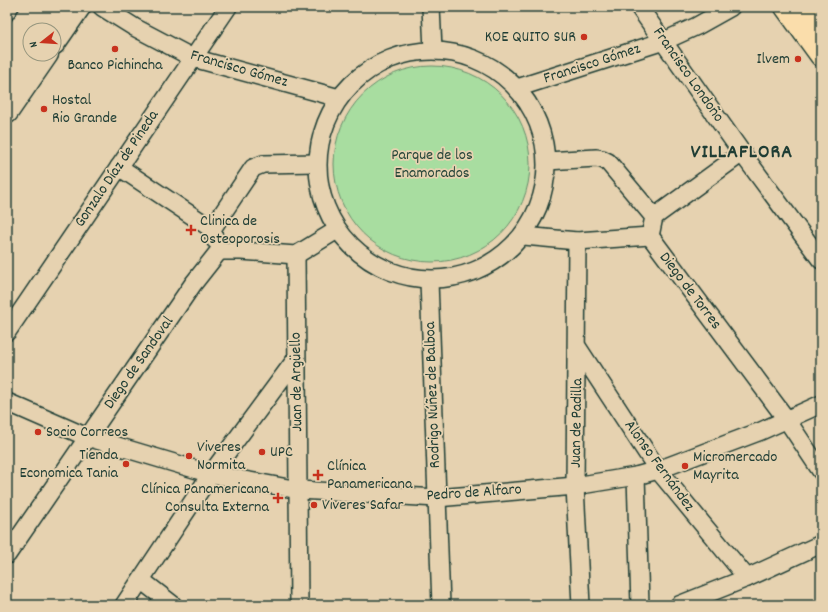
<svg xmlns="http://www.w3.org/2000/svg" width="828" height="612" font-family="Dekko,sans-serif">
  <rect width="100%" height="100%" fill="#e6d2b0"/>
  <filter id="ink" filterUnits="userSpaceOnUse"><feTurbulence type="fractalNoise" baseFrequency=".025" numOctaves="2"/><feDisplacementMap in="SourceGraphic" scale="8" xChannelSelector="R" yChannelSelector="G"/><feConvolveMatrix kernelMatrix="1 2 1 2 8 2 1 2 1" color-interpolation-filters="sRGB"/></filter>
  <g filter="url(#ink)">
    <circle fill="#a8dda0" stroke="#648d6a" cx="432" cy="164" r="98"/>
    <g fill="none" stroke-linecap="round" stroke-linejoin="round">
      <defs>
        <g id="street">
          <polyline points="102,7 134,27 193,58 339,98"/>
          <polyline points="431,7 433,50"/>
          <polyline points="639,7 742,153 821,260"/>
          <circle cx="432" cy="165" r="114"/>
          <polyline points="517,88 664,41 697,26 731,7"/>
          <polyline points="547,161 596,158 602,159 608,162 654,217 650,236"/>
          <polyline points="119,167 212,229 215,240"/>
          <polyline points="654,217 742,153"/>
          <polyline points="212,229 253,168 263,164 317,163"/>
          <polyline points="524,236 577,241 650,236"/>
          <polyline points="650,236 787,420 821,471"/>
          <polyline points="577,241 575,486 581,605"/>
          <polyline points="219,251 241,251 296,255 337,230"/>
          <polyline points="296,255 299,605"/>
          <polyline points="429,281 441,605"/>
          <polyline points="7,332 228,7"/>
          <polyline points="578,348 658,470 747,578"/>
          <polyline points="7,402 87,437 211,474 299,490 437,498 575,486 636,476 658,470 761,431 821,404"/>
          <polyline points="636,476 640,605"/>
          <polyline points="7,555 193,284 219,251"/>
          <polyline points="141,580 173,605"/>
          <polyline points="124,605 211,474 296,359"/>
          <polyline points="679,605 747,578 821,544"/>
        </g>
        <g id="secondary">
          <polyline points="40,30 56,7"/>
          <polyline points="54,43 79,7"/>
          <polyline points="7,47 35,7"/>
          <polyline points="7,79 30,45"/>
          <polyline points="7,112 47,54"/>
        </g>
        <g id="primary">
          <polyline points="786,7 821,55"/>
          <polyline points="808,7 821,26"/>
        </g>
      </defs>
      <use href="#street" stroke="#1f3d34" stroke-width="20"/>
      <use href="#secondary" stroke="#1f3d34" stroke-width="25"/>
      <use href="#primary" stroke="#1f3d34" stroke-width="25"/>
      <use href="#street" stroke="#e6d2b0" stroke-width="17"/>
      <use href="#secondary" stroke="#e6d2b0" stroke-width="22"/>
      <use href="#primary" stroke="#faddab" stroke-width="22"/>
    </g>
  </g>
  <g fill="#c8321e" stroke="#e6d2b0" stroke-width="1.5">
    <circle cx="584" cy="37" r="4"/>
    <circle cx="115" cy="49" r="4"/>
    <circle cx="798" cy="59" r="4"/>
    <circle cx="44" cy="109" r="4"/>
    <path d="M189 224h4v4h4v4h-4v4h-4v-4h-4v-4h4z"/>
    <circle cx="38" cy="432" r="4"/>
    <circle cx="262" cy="452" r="4"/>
    <circle cx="189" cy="456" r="4"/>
    <circle cx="126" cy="464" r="4"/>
    <circle cx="685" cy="466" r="4"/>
    <path d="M316 469h4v4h4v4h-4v4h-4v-4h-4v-4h4z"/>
    <path d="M276 492h4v4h4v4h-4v4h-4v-4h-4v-4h4z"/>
    <circle cx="314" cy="505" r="4"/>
  </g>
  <g text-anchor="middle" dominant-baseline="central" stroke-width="3.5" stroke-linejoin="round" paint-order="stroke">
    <g font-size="16" fill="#1f3d34" stroke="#e6d2b0" text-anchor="start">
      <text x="576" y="37" text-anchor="end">KOE QUITO SUR</text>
      <text x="790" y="59" text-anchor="end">Ilvem</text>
      <text x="115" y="65" text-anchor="middle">Banco Pichincha</text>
      <text x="52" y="100">Hostal<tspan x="52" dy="18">Rio Grande</tspan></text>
      <text x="200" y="221">Clinica de<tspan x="200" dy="18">Osteoporosis</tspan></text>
      <text x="46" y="432">Socio Correos</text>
      <text x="197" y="447">Viveres<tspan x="197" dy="18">Normita</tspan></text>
      <text x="270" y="452">UPC</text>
      <text x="118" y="455" text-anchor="end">Tienda<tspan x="118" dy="18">Economica Tania</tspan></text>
      <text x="693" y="457">Micromercado<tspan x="693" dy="18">Mayrita</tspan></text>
      <text x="327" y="466">Clínica<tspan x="327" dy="18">Panamericana</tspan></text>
      <text x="269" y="489" text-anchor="end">Clínica Panamericana<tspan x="269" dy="18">Consulta Externa</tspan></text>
      <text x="322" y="505">Viveres Safar</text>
    </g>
    <g font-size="16" fill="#1f3d34" stroke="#e6d2b0">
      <text transform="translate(592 64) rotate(-18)">Francisco Gómez</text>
      <text transform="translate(239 69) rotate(16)">Francisco Gómez</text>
      <text transform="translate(688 75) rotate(55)">Francisco Londoño</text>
      <text transform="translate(117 169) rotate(-56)">Gonzalo Díaz de Pineda</text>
      <text transform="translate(690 291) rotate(53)">Diego de Torres</text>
      <text transform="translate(139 363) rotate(-55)">Diego de Sandoval</text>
      <text transform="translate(297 382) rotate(-91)">Juan de Argüello</text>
      <text transform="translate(433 395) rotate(-92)">Rodrigo Núñez de Balboa</text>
      <text transform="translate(577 423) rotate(-89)">Juan de Padilla</text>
      <text transform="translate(659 466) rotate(54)">Alonso Fernández</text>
      <text transform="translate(474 493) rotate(-4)">Pedro de Alfaro</text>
    </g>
    <g font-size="16" fill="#264539" stroke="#e6d2b0">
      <text x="432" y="155">Parque de los<tspan x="432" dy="18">Enamorados</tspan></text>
    </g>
    <g font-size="20" font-weight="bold" letter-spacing="1" fill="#1f3d34" stroke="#e6d2b0">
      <text x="742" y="153">VILLAFLORA</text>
    </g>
  </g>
  <rect width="828" height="612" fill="none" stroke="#e6d2b0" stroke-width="24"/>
  <rect x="12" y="12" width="804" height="588" fill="none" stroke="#1f3d34" stroke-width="1.5" filter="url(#ink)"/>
  <g transform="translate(42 42) rotate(253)"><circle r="19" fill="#e6d2b0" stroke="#96967e"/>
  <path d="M0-3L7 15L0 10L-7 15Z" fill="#c8321e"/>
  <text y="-6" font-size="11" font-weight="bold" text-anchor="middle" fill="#1f3d34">N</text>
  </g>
</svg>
